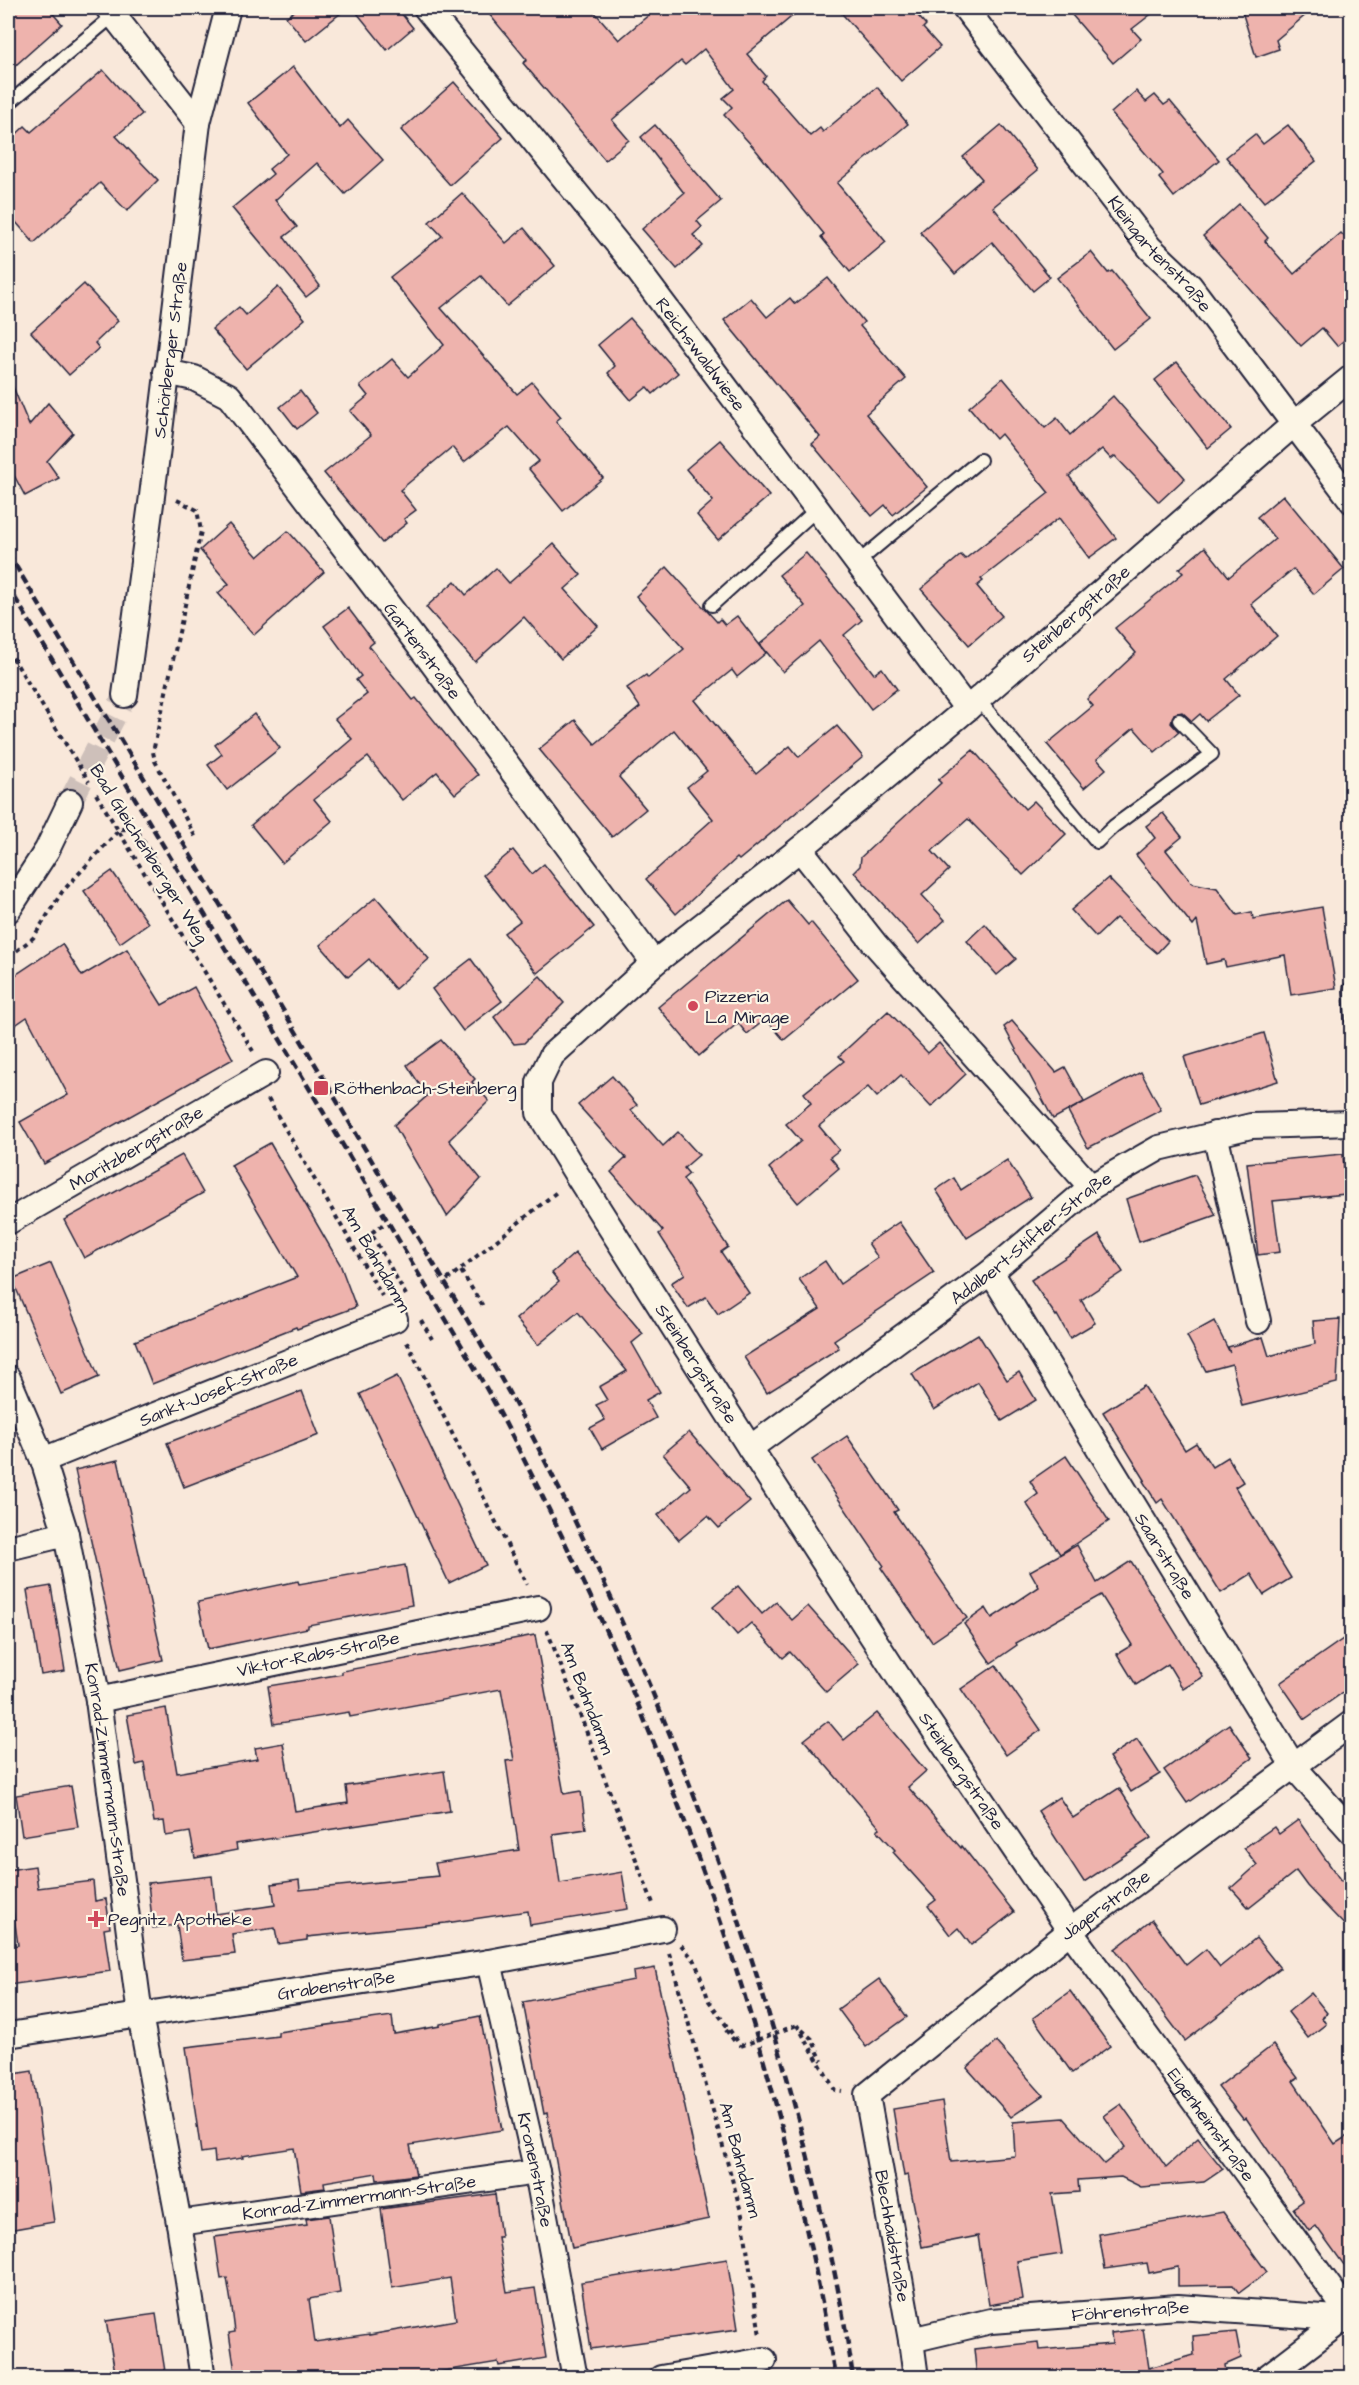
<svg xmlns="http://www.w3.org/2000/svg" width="1359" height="2385" font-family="'Architects Daughter',sans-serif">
  <rect width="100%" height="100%" fill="#f9e8da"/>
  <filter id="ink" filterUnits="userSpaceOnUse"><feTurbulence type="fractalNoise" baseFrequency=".0167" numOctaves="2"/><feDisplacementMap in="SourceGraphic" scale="12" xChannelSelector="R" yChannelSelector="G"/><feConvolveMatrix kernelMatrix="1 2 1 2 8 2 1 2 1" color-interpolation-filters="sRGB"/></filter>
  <g filter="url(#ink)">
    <g fill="#eeb3ad" stroke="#22223b" stroke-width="1.5">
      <polygon points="8,8 48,8 62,24 8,72"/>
      <polygon points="299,8 347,8 306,41 286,17"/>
      <polygon points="353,8 397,8 413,28 387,50"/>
      <polygon points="484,8 591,8 619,40 657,8 802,8 747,54 766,76 762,81 810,136 820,128 823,132 877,87 908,124 837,183 886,242 850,272 821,237 824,234 755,149 724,115 732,107 723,98 734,89 704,49 685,65 681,61 612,120 629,140 605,160 523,63 527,60"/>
      <polygon points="837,8 911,8 926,25 923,28 940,47 901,81"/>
      <polygon points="1066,8 1159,8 1132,29 1141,39 1113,63"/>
      <polygon points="1241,8 1314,8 1276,40 1279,49 1256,57"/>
      <polygon points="293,67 340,128 348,120 383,160 345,194 317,163 275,200 297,227 284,237 320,286 306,297 232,208 273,174 269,169 287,154 248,103"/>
      <polygon points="103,70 142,114 116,136 158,180 127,211 100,183 34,243 8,213 8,142 25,126 31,132"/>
      <polygon points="454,82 503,138 450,185 401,130"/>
      <polygon points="1136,91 1146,102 1155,95 1164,105 1170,101 1219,160 1174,197 1159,178 1163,174 1111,113"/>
      <polygon points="655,125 721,201 697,221 702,227 693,235 703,246 677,269 642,229 684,193 641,137"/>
      <polygon points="1001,125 1038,170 993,207 1050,277 1033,291 992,242 955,274 920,232 982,179 963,157"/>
      <polygon points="1288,125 1316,161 1264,202 1226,157 1255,134 1263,144"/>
      <polygon points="462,193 506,243 524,228 555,266 507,306 481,276 441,308 517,394 532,382 561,417 556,421 603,478 563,511 529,469 539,461 509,427 464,462 452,447 400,490 416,510 404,519 407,523 382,543 324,473 371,435 350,411 368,396 360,386 392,359 408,377 444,345 390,277 442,236 429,222"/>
      <polygon points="1239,204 1268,238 1265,241 1294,274 1341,233 1352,244 1352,334 1337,346 1322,328 1301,346 1203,236"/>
      <polygon points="1091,252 1108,273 1112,271 1151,319 1113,349 1057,278"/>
      <polygon points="828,278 864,322 860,326 906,379 866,414 927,487 893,515 885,505 872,516 812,444 820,437 724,320 751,298 767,317 790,298 795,304"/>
      <polygon points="84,284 118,321 95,343 99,348 69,375 31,332"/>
      <polygon points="278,287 305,319 246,369 212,329 239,307 246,315"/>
      <polygon points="630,318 678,373 653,394 647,387 631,400 608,373 615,366 598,345"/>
      <polygon points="1177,362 1231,429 1208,448 1155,380"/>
      <polygon points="8,375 29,425 48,403 73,433 47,461 59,478 25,496 8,464"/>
      <polygon points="1003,378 1045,428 1057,418 1070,435 1113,396 1185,478 1159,502 1115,456 1111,459 1102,449 1069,476 1116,538 1089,558 1059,518 981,579 983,581 977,586 1002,616 969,645 921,589 961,555 965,559 1049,493 1001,434 996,439 969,407"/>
      <polygon points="300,391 317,413 297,429 280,407"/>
      <polygon points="720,440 769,496 718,540 697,515 713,501 686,469"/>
      <polygon points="1283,495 1344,569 1314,594 1293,569 1251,604 1277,636 1226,679 1239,695 1206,721 1200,714 1192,721 1182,712 1174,714 1171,723 1179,732 1155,752 1134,728 1097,759 1106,769 1084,788 1047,744 1093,706 1087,699 1136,653 1115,628 1183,573 1179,569 1205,547 1229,577 1275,539 1257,517"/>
      <polygon points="229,524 258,557 288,531 324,572 254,635 218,593 229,584 200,550"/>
      <polygon points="554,544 581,575 565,589 598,626 561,659 524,617 475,662 426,607 455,581 466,595 496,568 509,583"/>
      <polygon points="806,553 862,620 844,635 874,674 882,668 897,689 871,709 819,641 783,672 760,644 805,606 779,575"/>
      <polygon points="667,567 717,622 720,619 725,625 737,616 766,653 737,677 732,670 695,700 756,774 790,746 799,757 837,726 863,757 739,860 737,858 676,914 646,879 713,819 687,787 707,771 674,730 619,777 646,809 612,837 539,749 575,720 595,744 640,707 627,688 646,675 648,678 684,649 636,596"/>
      <polygon points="348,608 374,642 369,646 413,700 416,698 478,775 455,794 437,772 402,800 368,757 314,799 332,821 282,863 251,825 352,739 335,719 367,694 356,680 361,676 324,626"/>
      <polygon points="254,714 280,748 227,790 208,765 222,754 215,745"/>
      <polygon points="973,750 1025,809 1034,801 1066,834 1023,875 968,819 932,851 949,870 922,895 945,920 919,944 854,872 860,866 861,857 941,783 938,780"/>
      <polygon points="1163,813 1182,837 1166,850 1192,883 1217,888 1237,915 1252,912 1253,919 1322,907 1336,988 1291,995 1285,955 1226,967 1224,960 1206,964 1197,921 1193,926 1136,855 1155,838 1146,826"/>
      <polygon points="513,850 532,874 544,864 594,927 537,973 504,933 520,921 483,875"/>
      <polygon points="112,871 148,923 120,943 84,891"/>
      <polygon points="1108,878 1168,941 1157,953 1116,918 1096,937 1071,910"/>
      <polygon points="376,897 429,959 395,989 369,959 348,977 320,945"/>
      <polygon points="787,900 808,925 811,922 858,979 784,1040 766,1019 747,1034 738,1023 699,1056 658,1007"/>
      <polygon points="985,924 1016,959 997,975 967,941"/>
      <polygon points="62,944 82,976 127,949 162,1005 194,987 233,1059 44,1164 20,1122 68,1095 27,1017 8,1030 8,980"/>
      <polygon points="471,959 502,1001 463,1031 432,989"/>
      <polygon points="540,976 564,1003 524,1043 514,1044 494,1017"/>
      <polygon points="888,1011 928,1053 939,1043 966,1074 931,1107 901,1075 877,1097 868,1087 819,1126 839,1150 830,1157 839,1168 798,1203 769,1168 801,1141 786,1124 811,1103 804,1093 844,1061 839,1056"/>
      <polygon points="1012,1021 1056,1072 1065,1067 1084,1102 1053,1119 1004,1027"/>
      <polygon points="1264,1033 1278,1081 1199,1105 1184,1057"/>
      <polygon points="441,1040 475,1079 472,1082 489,1101 449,1140 481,1179 447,1216 394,1125 427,1096 407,1065"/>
      <polygon points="1141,1072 1161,1110 1088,1148 1068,1111"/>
      <polygon points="612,1076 637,1105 631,1110 663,1146 678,1132 699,1155 684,1168 689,1174 683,1179 728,1247 721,1252 749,1293 718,1314 706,1297 688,1308 671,1283 685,1274 659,1234 663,1231 611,1172 626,1158 578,1105"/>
      <polygon points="270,1143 340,1264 356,1307 297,1329 296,1327 152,1384 135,1341 297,1277 231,1165"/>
      <polygon points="1343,1154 1346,1194 1273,1201 1280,1252 1258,1255 1247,1163"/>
      <polygon points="182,1155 203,1193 84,1258 64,1220"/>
      <polygon points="1007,1160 1031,1197 967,1238 936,1190 954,1178 961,1190"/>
      <polygon points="1195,1175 1216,1215 1139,1242 1126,1199"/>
      <polygon points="899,1222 934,1273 834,1340 839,1348 767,1393 744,1357 820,1309 799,1279 825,1261 840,1284 878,1258 868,1243"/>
      <polygon points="1099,1235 1123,1272 1081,1300 1095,1323 1070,1338 1057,1315 1056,1316 1031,1280"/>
      <polygon points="575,1253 643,1334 632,1343 660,1392 646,1400 656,1418 602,1449 590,1428 605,1420 596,1405 607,1400 599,1387 627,1371 578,1312 538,1345 516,1319 559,1282 552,1273"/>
      <polygon points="51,1263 99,1377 61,1394 12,1279"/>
      <polygon points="1340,1319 1337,1383 1242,1406 1232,1364 1206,1371 1187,1336 1214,1321 1230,1353 1228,1347 1263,1337 1269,1356 1315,1344 1313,1321"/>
      <polygon points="978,1334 1007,1380 1019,1372 1036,1400 1002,1421 978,1382 934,1410 912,1374"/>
      <polygon points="397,1376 486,1565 449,1583 360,1394"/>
      <polygon points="1144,1386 1185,1450 1196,1443 1212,1467 1228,1457 1243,1482 1235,1487 1291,1578 1264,1595 1251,1574 1221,1593 1162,1499 1157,1503 1143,1481 1145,1480 1103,1412"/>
      <polygon points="302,1391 319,1435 184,1487 167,1443"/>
      <polygon points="689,1432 750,1502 719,1528 708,1516 679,1540 658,1515 691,1487 663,1454"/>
      <polygon points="847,1436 898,1510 894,1512 967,1618 932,1642 881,1568 884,1566 812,1460"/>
      <polygon points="1066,1456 1109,1521 1060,1554 1026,1503 1038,1494 1030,1481"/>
      <polygon points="118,1460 163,1660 120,1670 75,1470"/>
      <polygon points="1077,1545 1097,1583 1131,1561 1203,1677 1183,1689 1168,1664 1136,1685 1117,1654 1132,1645 1101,1595 1016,1643 1017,1645 991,1663 964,1624 986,1608 992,1618 1039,1587 1030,1571"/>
      <polygon points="405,1565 412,1605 308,1625 308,1628 208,1649 198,1602 298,1581 299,1584"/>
      <polygon points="51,1586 65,1671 41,1675 27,1590"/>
      <polygon points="738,1586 762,1614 776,1602 792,1620 808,1606 859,1664 826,1692 790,1652 783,1658 751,1623 737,1635 713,1607"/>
      <polygon points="535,1635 564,1794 581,1791 586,1829 553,1834 560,1883 622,1872 628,1909 530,1925 528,1911 446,1923 307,1937 307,1940 278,1944 275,1928 232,1934 235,1954 182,1960 177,1925 153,1928 148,1883 212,1876 216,1914 275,1905 272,1884 299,1880 300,1890 438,1876 435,1863 519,1850 506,1761 514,1760 501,1689 350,1717 349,1712 274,1724 268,1686 342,1674 342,1671"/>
      <polygon points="1343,1639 1352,1651 1352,1686 1305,1719 1280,1683"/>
      <polygon points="996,1665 1041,1730 1006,1755 961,1689"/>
      <polygon points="166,1708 177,1773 257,1759 255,1748 283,1743 295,1811 348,1803 346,1786 444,1771 450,1811 236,1844 237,1850 195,1858 190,1832 166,1836 164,1821 154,1822 144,1763 136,1765 127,1715"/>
      <polygon points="877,1713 926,1771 908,1787 961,1848 962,1846 1014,1912 971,1945 958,1928 950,1935 928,1906 936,1900 893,1852 895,1850 877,1830 880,1828 804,1740 828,1721 844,1740"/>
      <polygon points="1229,1724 1252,1758 1187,1803 1164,1770"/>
      <polygon points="1137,1739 1160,1774 1131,1792 1109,1757"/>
      <polygon points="71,1786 78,1827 22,1836 16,1795"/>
      <polygon points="1119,1788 1151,1838 1084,1882 1038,1811 1059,1797 1073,1818"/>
      <polygon points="1298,1820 1341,1881 1352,1872 1352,1933 1307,1886 1296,1871 1249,1908 1231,1888 1257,1865 1244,1848 1274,1827 1279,1834"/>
      <polygon points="35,1866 38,1888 93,1881 95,1901 106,1899 110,1928 104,1929 110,1971 8,1985 8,1946 18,1945 11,1896 8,1896 8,1870"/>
      <polygon points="1152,1920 1186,1965 1206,1949 1220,1967 1256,1938 1280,1968 1185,2041 1115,1949"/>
      <polygon points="655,1968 709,2219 572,2248 547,2113 544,2114 523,2002 634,1980 633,1972"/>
      <polygon points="879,1979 907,2017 866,2047 838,2009"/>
      <polygon points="1070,1991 1110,2046 1072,2073 1033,2018"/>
      <polygon points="1311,1993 1327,2013 1322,2018 1326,2024 1308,2038 1288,2012"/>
      <polygon points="392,2016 394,2034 440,2026 440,2024 480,2016 502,2130 410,2145 416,2175 377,2180 376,2173 324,2182 325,2188 301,2191 294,2148 242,2156 243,2158 215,2162 214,2151 201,2153 186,2047 278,2036 278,2032"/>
      <polygon points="996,2042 1043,2095 1011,2117 967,2068"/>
      <polygon points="1273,2045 1298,2078 1293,2081 1335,2144 1352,2133 1352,2276 1316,2226 1309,2231 1293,2208 1303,2201 1246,2118 1243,2119 1218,2087"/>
      <polygon points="32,2071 54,2222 8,2230 8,2075"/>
      <polygon points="942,2101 951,2162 1015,2156 1013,2122 1064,2118 1104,2164 1125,2147 1104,2116 1121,2104 1166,2167 1198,2138 1223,2169 1204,2182 1141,2187 1121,2177 1078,2180 1079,2192 1052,2194 1062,2254 1017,2261 1023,2299 989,2305 978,2236 922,2247 908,2175 904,2176 893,2109"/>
      <polygon points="495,2194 501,2237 498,2237 507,2292 535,2288 546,2358 499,2366 498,2362 402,2378 236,2378 229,2333 235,2332 232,2308 227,2278 221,2279 215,2237 307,2225 306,2219 329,2216 340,2293 309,2299 315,2342 369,2334 369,2335 456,2320 450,2278 392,2288 381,2209"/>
      <polygon points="1223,2212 1267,2272 1239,2293 1233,2285 1178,2286 1178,2267 1149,2273 1147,2263 1105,2269 1099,2234"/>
      <polygon points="727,2259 738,2329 591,2349 581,2282"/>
      <polygon points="156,2314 166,2378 116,2378 106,2321"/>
      <polygon points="1143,2329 1149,2368 1194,2355 1193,2336 1236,2332 1241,2358 1225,2365 1227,2378 977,2378 974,2349 1038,2342 1039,2350 1112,2344 1111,2333"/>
    </g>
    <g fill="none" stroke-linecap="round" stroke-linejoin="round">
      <polyline stroke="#cec0ba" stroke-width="24" stroke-dasharray="24 12" stroke-linecap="butt" points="70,802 125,695"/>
      <defs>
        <g id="service">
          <polyline points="8,104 114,15"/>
          <polyline points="857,563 980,460"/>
          <polyline points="712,605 817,509"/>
          <polyline points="978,699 1097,842 1114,826 1212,754 1179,720"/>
          <polyline points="1350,989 1352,1021"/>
        </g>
        <g id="minor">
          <polyline points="108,8 198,123"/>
          <path id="s1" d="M426,8L625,253L967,709"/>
          <path id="s2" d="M965,8L1150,248L1190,286L1352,501"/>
          <path id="s3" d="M166,372L194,378L229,396L430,660L654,963"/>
          <path id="s4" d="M1352,377L1293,425L967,709L800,849L654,963L552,1055L539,1082V1113L577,1175L750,1448L901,1681L1070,1931L1352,2318"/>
          <path id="s5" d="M125,695L152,496L198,123L228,8"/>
          <polyline points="800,849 875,944 1091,1187"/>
          <polyline points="8,910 47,850 70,802"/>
          <polyline points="1215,1134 1258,1321"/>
          <path id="s6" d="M8,1222L266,1073"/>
          <path id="s7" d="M991,1272L1294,1767L1352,1832"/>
          <path id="s8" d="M8,1378L43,1460L66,1534L98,1700L140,2015L179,2223L203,2378"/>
          <path id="s9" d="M750,1448L991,1272L1091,1187L1159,1148L1251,1126L1352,1123"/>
          <path id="s10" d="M43,1460L395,1319"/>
          <polyline points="8,1548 66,1534"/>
          <path id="s11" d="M98,1700L538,1608"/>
          <path id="s12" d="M489,1962L537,2172L574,2373L578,2378"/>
          <path id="s13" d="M8,2035L489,1962L663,1929"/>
          <path id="s14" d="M179,2223L537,2172"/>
          <path id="s15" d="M911,2340L991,2321L1178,2307L1352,2319"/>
          <polyline points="661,2378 764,2360"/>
          <path id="s16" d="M916,2378L911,2340L867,2095L1070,1931L1352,1723"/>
          <polyline points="1266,2378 1338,2323 1352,2319"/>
        </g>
      </defs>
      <use href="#service" stroke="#22223b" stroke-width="16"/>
      <use href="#minor" stroke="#22223b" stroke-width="28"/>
      <g stroke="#22223b" stroke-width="4" stroke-dasharray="4.5 4.5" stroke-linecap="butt">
        <polyline points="177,500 197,510 201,531 153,752 155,761 197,840"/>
        <polyline points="8,650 89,782"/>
        <polyline points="96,794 253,1051"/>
        <polyline points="8,952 15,952 33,938 62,892 120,829 137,830 169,885"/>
        <polyline points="268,1099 382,1296"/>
        <polyline points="383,1225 371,1233 406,1295"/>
        <polyline points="461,1271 484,1308"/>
        <polyline points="447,1280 558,1191"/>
        <polyline points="421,1320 432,1339"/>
        <polyline points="407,1342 527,1585"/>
        <polyline points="547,1630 654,1906"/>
        <polyline points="681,1945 695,1961 709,2001 741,2046"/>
        <polyline points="669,1953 742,2215 760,2336"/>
        <polyline points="797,2025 835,2090 842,2091"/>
        <polyline points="726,2030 736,2043"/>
        <polyline points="802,2030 812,2039 822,2061"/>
      </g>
      <use href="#service" stroke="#fcf5e5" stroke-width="12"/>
      <use href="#minor" stroke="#fcf5e5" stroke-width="24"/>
      <g stroke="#22223b" stroke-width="4.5" stroke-dasharray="9 4.5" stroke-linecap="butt">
        <path d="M8,553C132,759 258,965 379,1173C434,1266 493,1358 542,1455C656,1679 748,1914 808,2158C826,2231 843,2304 853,2378"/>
        <path d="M8,586C92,726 175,866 260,1006C311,1091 362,1177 412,1263C443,1315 475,1366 503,1419C628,1658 730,1909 793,2172C809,2240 825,2308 835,2378"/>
      </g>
      <polyline stroke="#22223b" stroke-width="4" stroke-dasharray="4.5 4.5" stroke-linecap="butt" points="741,2046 797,2025"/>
    </g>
  </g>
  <g fill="#d1495b" stroke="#fcf5e5" stroke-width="2">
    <circle cx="693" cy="1006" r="6"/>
    <rect x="313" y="1080" width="16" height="16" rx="3"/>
    <path d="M93 1910h6v6h6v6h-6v6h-6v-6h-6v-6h6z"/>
  </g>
  <g text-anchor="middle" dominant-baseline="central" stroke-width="4.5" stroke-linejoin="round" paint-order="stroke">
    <g font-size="18" fill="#22223b" stroke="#fcf5e5">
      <text stroke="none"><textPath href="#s2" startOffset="314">Kleingartenstraße</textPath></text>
      <text stroke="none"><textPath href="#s5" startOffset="348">Schönberger Straße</textPath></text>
      <text stroke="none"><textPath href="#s1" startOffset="442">Reichswaldwiese</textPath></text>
      <text transform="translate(1076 614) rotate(-41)">Steinbergstraße</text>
      <text stroke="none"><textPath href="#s3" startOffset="388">Gartenstraße</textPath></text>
      <text transform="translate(149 854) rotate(58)">Bad Gleichenberger Weg</text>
      <text stroke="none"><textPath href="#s6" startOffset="148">Moritzbergstraße</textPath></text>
      <text stroke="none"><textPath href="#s9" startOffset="351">Adalbert-Stifter-Straße</textPath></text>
      <text transform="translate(376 1259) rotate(60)">Am Bahndamm</text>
      <text stroke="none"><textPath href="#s4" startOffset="1406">Steinbergstraße</textPath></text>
      <text stroke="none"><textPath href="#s10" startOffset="189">Sankt-Josef-Straße</textPath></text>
      <text stroke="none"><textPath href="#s7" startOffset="333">Saarstraße</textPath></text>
      <text stroke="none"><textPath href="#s11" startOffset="225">Viktor-Rabs-Straße</textPath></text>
      <text transform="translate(587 1698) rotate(69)">Am Bahndamm</text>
      <text stroke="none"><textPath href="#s4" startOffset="1892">Steinbergstraße</textPath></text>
      <text stroke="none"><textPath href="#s8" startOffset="416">Konrad-Zimmermann-Straße</textPath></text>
      <text stroke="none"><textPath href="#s16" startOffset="592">Jägerstraße</textPath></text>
      <text stroke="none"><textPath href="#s13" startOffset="332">Grabenstraße</textPath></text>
      <text stroke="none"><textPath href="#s4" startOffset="2325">Eigenheimstraße</textPath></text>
      <text transform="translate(740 2160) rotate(75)">Am Bahndamm</text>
      <text stroke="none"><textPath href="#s12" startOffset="213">Kronenstraße</textPath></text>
      <text stroke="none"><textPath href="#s14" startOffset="182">Konrad-Zimmermann-Straße</textPath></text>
      <text transform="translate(892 2236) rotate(80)">Blechhaidstraße</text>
      <text stroke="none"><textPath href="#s15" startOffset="222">Föhrenstraße</textPath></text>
    </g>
    <g font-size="18" fill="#22223b" stroke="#fcf5e5" text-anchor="start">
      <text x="705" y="996">Pizzeria<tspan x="705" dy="21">La Mirage</tspan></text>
      <text x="334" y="1088">Röthenbach-Steinberg</text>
      <text x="108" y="1919">Pegnitz Apotheke</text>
    </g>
  </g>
  <rect width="1359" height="2385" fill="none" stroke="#fcf5e5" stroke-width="30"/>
  <rect x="15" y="15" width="1329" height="2355" fill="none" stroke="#22223b" stroke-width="2" filter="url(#ink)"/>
</svg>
